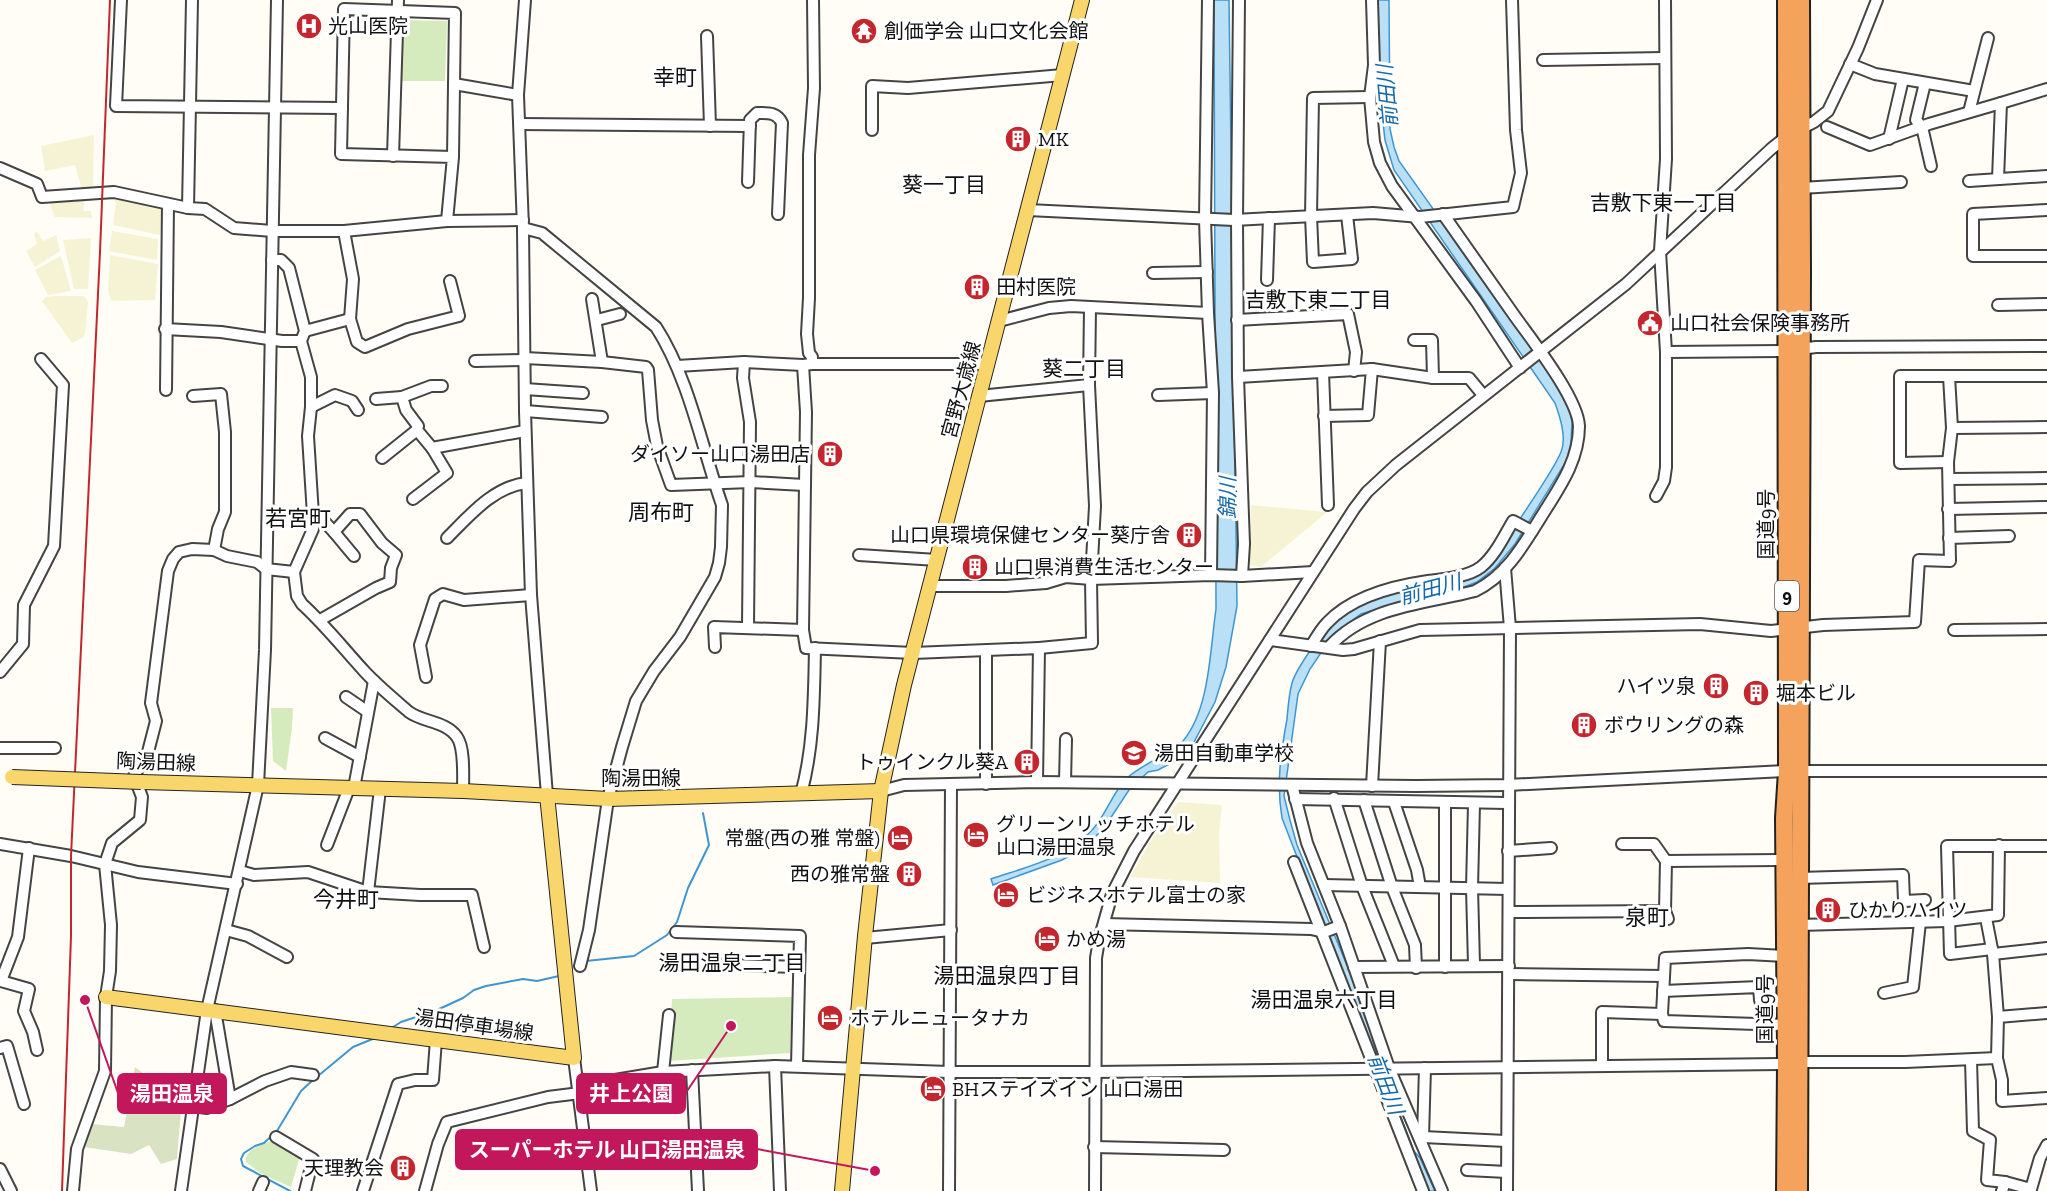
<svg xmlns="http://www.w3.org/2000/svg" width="2047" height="1191" font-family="'Zilla Slab','Noto Sans JP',serif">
  <rect width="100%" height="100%" fill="#fffdf5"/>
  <g fill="#f6f3d4">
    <polygon points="94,135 93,189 82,191 75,165 45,171 41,146"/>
    <polygon points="113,197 162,208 160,235 113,225 116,203"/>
    <polygon points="85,198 83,211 91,211 92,218 55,217 49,202"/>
    <polygon points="112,231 158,239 157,260 109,251"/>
    <polygon points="37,232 43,241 56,235 60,251 35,267 26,251 37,244 34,233"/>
    <polygon points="91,238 88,289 74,289 63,240"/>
    <polygon points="110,255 158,264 155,300 111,301 108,290"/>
    <polygon points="61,256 71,291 48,295 35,270"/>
    <polygon points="54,296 83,296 86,298 88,303 85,334 82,338 72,343 42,301 46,297"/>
    <polygon points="1251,505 1327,512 1261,567 1250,565"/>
    <polygon points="1178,802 1222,805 1219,832 1220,883 1130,877 1149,844"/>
  </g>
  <g fill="#d5ebbd">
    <polygon points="401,20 447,21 445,81 401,81"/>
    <polygon points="271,708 293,708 292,728 286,771 273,761"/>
    <polygon points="792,997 790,1053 669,1061 672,999"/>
    <path d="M274,1139L300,1156L291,1187L260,1173L246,1162C245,1147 264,1146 274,1139Z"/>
  </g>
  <polygon fill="#d9e3c4" points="135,1067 172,1095 182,1098 177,1159 161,1164 149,1145 131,1154 84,1147 91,1124 124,1127"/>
  <g fill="#b9e0f7" stroke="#3f96cf" stroke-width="1.5">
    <path d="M1214,0H1229L1237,606L1226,667L1215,702L1193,744L1175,761L1158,770L1148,772L1129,790L1104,828L1084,848L1062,860L993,885L991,879C1026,867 1068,858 1093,829C1106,814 1112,794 1126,779C1141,764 1170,755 1183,741C1210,709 1210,649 1216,609Z"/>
    <path d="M1376,0H1389L1390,129L1394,147L1399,161L1557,383L1569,408L1572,421L1571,443L1567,460L1515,544L1495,568L1477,582L1459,589L1414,598L1361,614L1333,635L1310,669L1298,694L1284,796L1290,820L1297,845L1351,975L1366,1015L1377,1055L1414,1151L1420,1158L1435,1191H1426L1282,818C1276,784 1281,752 1287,719C1288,707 1289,694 1292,683C1296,669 1325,627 1336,619C1346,610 1360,605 1372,600C1405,587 1444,587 1478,572C1491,566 1554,469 1561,452C1567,438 1560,417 1555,403L1394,170L1385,140L1381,105Z"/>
  </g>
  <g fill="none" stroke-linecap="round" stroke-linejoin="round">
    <g stroke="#3f96cf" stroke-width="2">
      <polyline points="586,961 634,956 667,935 677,922 688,888 709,845 703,813"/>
      <polyline points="390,1029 401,1022 437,1010 463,998 474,990 486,986 523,979 537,981 559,976"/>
      <polyline points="318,1076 353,1047 375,1038"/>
      <polyline points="290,1191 243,1166 241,1159 244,1153 255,1146 264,1143 277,1131 301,1091 314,1079"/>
    </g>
    <defs>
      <g id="minor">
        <polyline points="121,0 116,106 342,108"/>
        <polyline points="525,0 518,95 523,228 525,411 531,595 547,795"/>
        <polyline points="1208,0 1205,219 1208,313 1213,393 1211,575"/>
        <polyline points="1239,0 1237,219 1238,377 1244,544 1242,576"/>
        <polyline points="1372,0 1374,65 1370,97 1374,142 1380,163 1392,186 1476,301 1520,368"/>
        <polyline points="707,36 710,126"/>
        <polyline points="1543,60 1664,58"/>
        <polyline points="1850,64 1875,74 1974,91"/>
        <polyline points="1925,83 1916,120 1922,127 1931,166"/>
        <polyline points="454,84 518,95"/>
        <polyline points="2001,103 2047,89"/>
        <polyline points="1969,112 1988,38"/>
        <polyline points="520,124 750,126"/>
        <polyline points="1827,127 1870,145 1929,124 2001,103 1998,179"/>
        <polyline points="872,130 872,86 908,88 1063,75"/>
        <polyline points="1889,139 1903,79"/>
        <polyline points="393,156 398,0"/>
        <polyline points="0,168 37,184 42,197 114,192 188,208 205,209 234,228 272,231 344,231 447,221 523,220"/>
        <polyline points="1969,181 2047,176"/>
        <path d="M748,182L750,120L757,113C768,113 777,112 782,123L778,214"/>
        <polyline points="1801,188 1901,182"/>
        <polyline points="188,208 192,0"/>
        <polyline points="1028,210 1234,220 1373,213 1420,217 1513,207 1521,173 1516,130 1512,0"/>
        <polyline points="2047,210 1973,214 1973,256 2047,256"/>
        <polyline points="1347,215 1352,259 1313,262 1311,216 1313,98 1370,97"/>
        <polyline points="447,221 453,157 455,13 344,9 341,154 453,157"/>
        <path d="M523,228L542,233L656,327C689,378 702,448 722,505L721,547L719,563L715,577L680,637L654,671L636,701L622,747L608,799L589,930L580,966"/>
        <polyline points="344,231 353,279 350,319 357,342 365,347 408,329 459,316 450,281"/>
        <path d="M272,260H281L289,268L305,331L301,341L311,377V407L308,436L313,515V529L294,572L297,596L302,604C326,626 343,648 365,672C378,686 394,699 409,712C422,722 446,721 457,737C465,748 463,778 463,791"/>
        <polyline points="1153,273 1207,272"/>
        <polyline points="1267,280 1269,218"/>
        <polyline points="592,299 602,362"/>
        <polyline points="1998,305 2047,304"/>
        <polyline points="597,320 620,314"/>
        <polyline points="1237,320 1348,314 1356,352 1354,371"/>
        <polyline points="999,321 1049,308 1071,306 1208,313"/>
        <polyline points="165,329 221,332 282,341 301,341"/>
        <polyline points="305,331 350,319"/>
        <polyline points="1414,340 1432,340 1433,378"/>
        <polyline points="1666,352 1783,351 1816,347 2047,346"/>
        <polyline points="525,358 602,362 646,367 648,370 652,420 657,446 671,485 751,482 804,485"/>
        <polyline points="475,361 524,360"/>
        <polyline points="744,362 743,378 750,422 748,627"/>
        <polyline points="812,364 812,357 809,353 807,334 809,298 809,155 814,88 813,0"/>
        <polyline points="803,365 806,412 803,630 806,648 913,653 1039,648 1037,782"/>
        <polyline points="677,366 744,362 803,365 812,364 988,364"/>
        <polyline points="1323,372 1328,505"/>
        <polyline points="1238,377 1372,369 1433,378 1469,378 1483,395"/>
        <polyline points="442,386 431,386 402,397 406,410 418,426 417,430 432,448 525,431"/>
        <polyline points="525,389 583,393"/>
        <polyline points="166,390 168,204"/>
        <polyline points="1158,395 1213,393"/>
        <polyline points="193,396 221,394 225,432 225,512 218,529 214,550"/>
        <polyline points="979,396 1089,385"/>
        <polyline points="376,399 402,397"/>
        <polyline points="311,407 335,395 352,401 358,410"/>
        <polyline points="525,411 602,417"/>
        <polyline points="1324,416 1368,415 1372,369"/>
        <polyline points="1952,428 2047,427"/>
        <polyline points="382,458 417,430"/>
        <polyline points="1948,462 1900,463 1900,376 2047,376"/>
        <polyline points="1949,479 2047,478"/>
        <polyline points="1656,496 1664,481 1666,467 1666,352 1660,251 1666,159 1665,0"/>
        <polyline points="413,499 447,473 432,448"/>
        <polyline points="1948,509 2047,507"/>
        <polyline points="313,515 321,518 334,532 350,514 360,514 382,543 396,555 391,568 390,582 376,588 320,620"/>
        <polyline points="334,532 354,556"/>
        <path d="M447,538C469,516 494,486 527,483"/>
        <polyline points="1949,538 2009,536"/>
        <polyline points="859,555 937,560"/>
        <polyline points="1505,568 1510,628 1507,1191"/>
        <polyline points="930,586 1006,586 1046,583 1066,577 1091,579 1211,575 1242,576 1313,572"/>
        <polyline points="1954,630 2047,629"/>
        <polyline points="1270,640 1343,650 1354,649 1420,630 1700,624 1771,631 1823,625 1915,622 1919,560 1950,561 1948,462 1952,428 1949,376"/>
        <path d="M1311,646C1316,638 1321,629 1327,623C1352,596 1393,586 1428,581C1444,579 1468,577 1481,567C1495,556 1504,536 1513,521L1532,531"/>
        <polyline points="715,647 714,627 803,630"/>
        <path d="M1329,647C1366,606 1424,604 1475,591C1506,576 1523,546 1541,517C1559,488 1579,461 1579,426C1578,398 1531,339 1514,315C1491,282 1467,248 1443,214"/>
        <polyline points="1039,648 1092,643 1091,579 1095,506 1089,385 1090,308"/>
        <polyline points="986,651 986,784"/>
        <polyline points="0,672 23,644 24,605 54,546 63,385 41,359"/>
        <polyline points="426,677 420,645 435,599 443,594 464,600 531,595"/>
        <polyline points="346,697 368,712"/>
        <polyline points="325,738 360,757"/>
        <polyline points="0,748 55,748"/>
        <polyline points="1065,782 1066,739"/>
        <polyline points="1292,785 1307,843 1340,926 1389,1068 1442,1191"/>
        <polyline points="1372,786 1380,641"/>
        <polyline points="354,788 374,681"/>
        <polyline points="881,791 904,785 1037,782 1416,786 1508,785 1787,771 2047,771"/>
        <path d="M801,794C814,747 814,697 815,648"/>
        <polyline points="1334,798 1362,886 1394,966"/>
        <polyline points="1295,799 1507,803"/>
        <polyline points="1364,800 1392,887 1415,945 1416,968"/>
        <polyline points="1394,802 1417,870 1420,887"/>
        <polyline points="0,844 71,856 138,872 237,884"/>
        <polyline points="1622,844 1654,844 1666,861 1786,860"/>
        <polyline points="327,845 349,788"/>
        <polyline points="29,848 18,937 1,981 29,989 24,1011 33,1032 37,1050"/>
        <polyline points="1508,851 1551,848"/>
        <polyline points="1666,861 1665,911 1668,919"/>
        <polyline points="1294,862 1423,1191"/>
        <polyline points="240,871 254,875 308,872 368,892 420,895 472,895 484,947"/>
        <polyline points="1799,878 1903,875 1904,901 1925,900"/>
        <polyline points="1324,885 1508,889"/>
        <polyline points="368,892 380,789"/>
        <polyline points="1509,912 1665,911"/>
        <polyline points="1986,918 1993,954 1998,1017"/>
        <polyline points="1104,924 1311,929 1324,932 1340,926"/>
        <polyline points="1799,925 1948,921 1998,915 1999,845"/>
        <polyline points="226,930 248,936 287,957"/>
        <polyline points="676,932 800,936 797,1066"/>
        <polyline points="865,938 951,930"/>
        <polyline points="1992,949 1950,954 1947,846 2047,846"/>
        <polyline points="1993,954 2047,948"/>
        <polyline points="670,963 798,967"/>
        <polyline points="1474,965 1472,888 1474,804"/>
        <polyline points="1354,967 1509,966"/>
        <polyline points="1445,967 1445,803"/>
        <polyline points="1509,974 1664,976"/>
        <polyline points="1663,991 1759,987 1760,1000 1786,1003"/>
        <polyline points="1884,993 1913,987 1920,922"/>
        <polyline points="215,1010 230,1099"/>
        <polyline points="2047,1013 1998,1017 1997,1058 2002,1080 2002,1101 2047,1098"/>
        <polyline points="1785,1025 1664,1021 1662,1014 1665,958 1748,954 1786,956"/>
        <polyline points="0,1048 7,1046 24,1104"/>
        <polyline points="574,1058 591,1191"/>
        <polyline points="1971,1060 1973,1131 1990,1140 1987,1180 2005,1182"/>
        <polyline points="1800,1062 1905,1062 1997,1058"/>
        <polyline points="775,1066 780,1191"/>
        <polyline points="1602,1066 1602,1012 1662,1014"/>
        <polyline points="692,1070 698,1191"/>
        <polyline points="663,1072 669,1015"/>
        <polyline points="579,1086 663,1072 775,1066 949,1072 1094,1072 1786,1064"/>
        <polyline points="193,1106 207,1108 230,1099 265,1081 291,1072 313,1075"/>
        <polyline points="1419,1135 1423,1137 1506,1141"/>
        <polyline points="276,1137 313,1159 305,1191"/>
        <polyline points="1423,1137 1425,1068"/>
        <polyline points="1094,1147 1224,1150"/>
        <polyline points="0,1169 11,1191"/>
        <polyline points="1467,1170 1507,1172"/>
        <polyline points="73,1191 77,1149 105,1071 106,997 110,971 111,925 105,864 112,843 140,820 142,797 134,776 148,752 156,721 151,703 168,571 173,559 179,552 192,549 214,550 227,556 257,562 266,569 294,572"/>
        <polyline points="181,1191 207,1010 258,785 265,650 277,0"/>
        <polyline points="259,1191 263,1182"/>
        <polyline points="363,1191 398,1084 415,1080 433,1080 436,1040"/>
        <polyline points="425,1191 438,1144 447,1122 548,1097 580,1093"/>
        <polyline points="949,1191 951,784"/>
        <polyline points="1095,1191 1096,958 1099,940 1112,894 1134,851 1354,509 1367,492 1396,465 1626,284 1771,149 1787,136 1814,122 1828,111 1858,48 1877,0"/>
        <polyline points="2002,1191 2005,1182 2031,1189 2040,1158 2047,1145"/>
      </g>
      <g id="major">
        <polyline points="141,782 463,791 608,799 881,791"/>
        <polyline points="106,997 574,1058 547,795"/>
        <polyline points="842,1191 865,936 881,791 904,685 1082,0"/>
      </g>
      <g id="highway">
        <polyline points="1785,1191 1786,1064 1784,818 1787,771 1786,0"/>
        <polyline points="1799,1191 1802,272 1801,0"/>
      </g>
    </defs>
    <use href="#minor" stroke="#444" stroke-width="14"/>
    <use href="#major" stroke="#222" stroke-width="16"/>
    <use href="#highway" stroke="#222" stroke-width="20"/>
    <use href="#minor" stroke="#fff" stroke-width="10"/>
    <use href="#major" stroke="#f9d66b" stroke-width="14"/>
    <use href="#highway" stroke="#f5a25d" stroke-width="16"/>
    <polyline stroke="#c4262e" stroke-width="2" points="62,1191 71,936 71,856 100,252 110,0"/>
    <defs>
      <polyline id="major-bridge" points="12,777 141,782"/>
    </defs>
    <use href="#major-bridge" stroke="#222" stroke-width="16" stroke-linecap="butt"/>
    <use href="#major-bridge" stroke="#f9d66b" stroke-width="14"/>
  </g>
  <defs>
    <symbol id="hospital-disc" viewBox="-11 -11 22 22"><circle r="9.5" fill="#c4262e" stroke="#fff"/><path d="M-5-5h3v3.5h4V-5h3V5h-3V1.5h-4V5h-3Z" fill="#fff"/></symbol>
    <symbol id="temple-disc" viewBox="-11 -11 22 22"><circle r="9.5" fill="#c4262e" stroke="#fff"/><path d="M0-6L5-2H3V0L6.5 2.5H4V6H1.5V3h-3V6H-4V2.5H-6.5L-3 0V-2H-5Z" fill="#fff"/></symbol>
    <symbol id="building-disc" viewBox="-11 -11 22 22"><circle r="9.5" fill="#c4262e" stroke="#fff"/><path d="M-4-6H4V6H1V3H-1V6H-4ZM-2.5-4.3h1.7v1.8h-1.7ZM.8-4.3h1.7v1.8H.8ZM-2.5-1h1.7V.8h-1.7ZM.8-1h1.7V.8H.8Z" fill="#fff"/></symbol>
    <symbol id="civic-disc" viewBox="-11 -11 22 22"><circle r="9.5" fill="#c4262e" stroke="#fff"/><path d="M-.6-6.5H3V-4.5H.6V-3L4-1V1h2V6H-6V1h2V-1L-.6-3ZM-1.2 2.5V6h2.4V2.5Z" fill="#fff"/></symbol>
    <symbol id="school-disc" viewBox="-11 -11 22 22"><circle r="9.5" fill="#c4262e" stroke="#fff"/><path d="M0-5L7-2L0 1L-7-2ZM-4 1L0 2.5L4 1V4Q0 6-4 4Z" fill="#fff"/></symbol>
    <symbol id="hotel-disc" viewBox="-11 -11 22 22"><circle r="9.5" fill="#c4262e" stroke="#fff"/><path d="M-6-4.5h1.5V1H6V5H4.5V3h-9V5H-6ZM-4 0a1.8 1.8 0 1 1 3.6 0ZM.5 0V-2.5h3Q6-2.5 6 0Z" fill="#fff"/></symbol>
  </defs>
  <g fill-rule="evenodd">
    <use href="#hospital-disc" x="294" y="11" width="30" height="30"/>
    <use href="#temple-disc" x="849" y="16" width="30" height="30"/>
    <use href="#building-disc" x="1003" y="124" width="30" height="30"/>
    <use href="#building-disc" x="962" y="272" width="30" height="30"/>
    <use href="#civic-disc" x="1635" y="308" width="30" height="30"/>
    <use href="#building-disc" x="815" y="439" width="30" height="30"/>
    <use href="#building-disc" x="1174" y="520" width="30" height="30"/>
    <use href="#building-disc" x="960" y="552" width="30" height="30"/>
    <use href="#building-disc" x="1701" y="671" width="30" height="30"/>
    <use href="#building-disc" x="1741" y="678" width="30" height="30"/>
    <use href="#building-disc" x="1569" y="710" width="30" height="30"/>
    <use href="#school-disc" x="1119" y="738" width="30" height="30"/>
    <use href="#building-disc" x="1012" y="747" width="30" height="30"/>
    <use href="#hotel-disc" x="961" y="820" width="30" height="30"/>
    <use href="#hotel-disc" x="885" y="823" width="30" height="30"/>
    <use href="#building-disc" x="894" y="859" width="30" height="30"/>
    <use href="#hotel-disc" x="991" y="880" width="30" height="30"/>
    <use href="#building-disc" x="1813" y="895" width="30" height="30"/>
    <use href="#hotel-disc" x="1032" y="924" width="30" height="30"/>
    <use href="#hotel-disc" x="815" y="1003" width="30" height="30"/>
    <use href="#hotel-disc" x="918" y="1074" width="30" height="30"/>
    <use href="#building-disc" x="388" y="1153" width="30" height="30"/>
  </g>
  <g text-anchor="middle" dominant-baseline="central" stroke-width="6" stroke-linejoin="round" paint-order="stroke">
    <rect fill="#fff" stroke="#585858" stroke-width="1.5" x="1775" y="581" width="24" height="30" rx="4.5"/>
    <g font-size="18" font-weight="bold" fill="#111">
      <text x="1787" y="596">9</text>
    </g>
    <g font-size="20" fill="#111" stroke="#fff" text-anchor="start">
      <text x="328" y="26">光山医院</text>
      <text x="884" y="31">創価学会 山口文化会館</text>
      <text x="1038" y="139">MK</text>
      <text x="996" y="287">田村医院</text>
      <text x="1670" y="323">山口社会保険事務所</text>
      <text x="810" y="454" text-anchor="end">ダイソー山口湯田店</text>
      <text x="1170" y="535" text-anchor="end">山口県環境保健センター葵庁舎</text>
      <text x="994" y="567">山口県消費生活センター</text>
      <text x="1696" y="686" text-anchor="end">ハイツ泉</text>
      <text x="1776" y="693">堀本ビル</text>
      <text x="1604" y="725">ボウリングの森</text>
      <text x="1154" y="753">湯田自動車学校</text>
      <text x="1008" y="762" text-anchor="end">トゥインクル葵A</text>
      <text x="996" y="824">グリーンリッチホテル<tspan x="996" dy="23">山口湯田温泉</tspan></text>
      <text x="880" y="838" text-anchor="end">常盤(西の雅 常盤)</text>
      <text x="890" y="874" text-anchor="end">西の雅常盤</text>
      <text x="1026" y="895">ビジネスホテル富士の家</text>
      <text x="1848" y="910">ひかりハイツ</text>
      <text x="1066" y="939">かめ湯</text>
      <text x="850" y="1018">ホテルニュータナカ</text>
      <text x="952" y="1089">BHステイズイン 山口湯田</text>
      <text x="384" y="1168" text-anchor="end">天理教会</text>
    </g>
    <g font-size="20" fill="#111" stroke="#fff">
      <text transform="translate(961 390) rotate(-75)">宮野大歳線</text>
      <text transform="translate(1766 524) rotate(-90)">国道9号</text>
      <text transform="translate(156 762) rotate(2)">陶湯田線</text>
      <text x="641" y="778">陶湯田線</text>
      <text transform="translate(1765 1009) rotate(-90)">国道9号</text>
      <text transform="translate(474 1025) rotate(8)">湯田停車場線</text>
    </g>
    <g font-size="21" font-style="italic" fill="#1768a6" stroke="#fff">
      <text transform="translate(1387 96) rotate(-95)">前田川</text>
      <text transform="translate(1227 498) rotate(-90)">錦川</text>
      <text transform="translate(1430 589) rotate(-15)">前田川</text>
      <text transform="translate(1386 1084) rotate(69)">前田川</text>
    </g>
    <g font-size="21" fill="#111" stroke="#fff">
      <text x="944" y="184">葵一丁目</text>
      <text x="1663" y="202">吉敷下東一丁目</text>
      <text x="1318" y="299">吉敷下東二丁目</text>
      <text x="1084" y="368">葵二丁目</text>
      <text x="732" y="962">湯田温泉二丁目</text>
      <text x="1007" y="975">湯田温泉四丁目</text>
      <text x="1324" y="999">湯田温泉六丁目</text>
    </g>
    <g font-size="22" fill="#111" stroke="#fff">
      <text x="675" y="77">幸町</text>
      <text x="661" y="512">周布町</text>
      <text x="298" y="518">若宮町</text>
      <text x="346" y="899">今井町</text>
      <text x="1647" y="917">泉町</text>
    </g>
  </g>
  <path fill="none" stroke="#c2185b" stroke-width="2" d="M85 1000L118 1093M731 1026L685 1094M875 1171L757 1149"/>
  <g fill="#c2185b" stroke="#fff" stroke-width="2">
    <circle cx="85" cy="1000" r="6"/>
    <circle cx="731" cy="1026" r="6"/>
    <circle cx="875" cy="1171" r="6"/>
  </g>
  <g fill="#c2185b" stroke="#c2185b" stroke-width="2">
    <rect x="118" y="1074" width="108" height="39" rx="6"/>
    <rect x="577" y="1074" width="108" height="39" rx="6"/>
    <rect x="456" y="1130" width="301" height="39" rx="6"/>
  </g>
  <g font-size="21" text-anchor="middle" font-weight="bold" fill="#fff">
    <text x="172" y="1101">湯田温泉</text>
    <text x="631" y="1101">井上公園</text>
    <text x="607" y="1157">スーパーホテル 山口湯田温泉</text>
  </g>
</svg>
